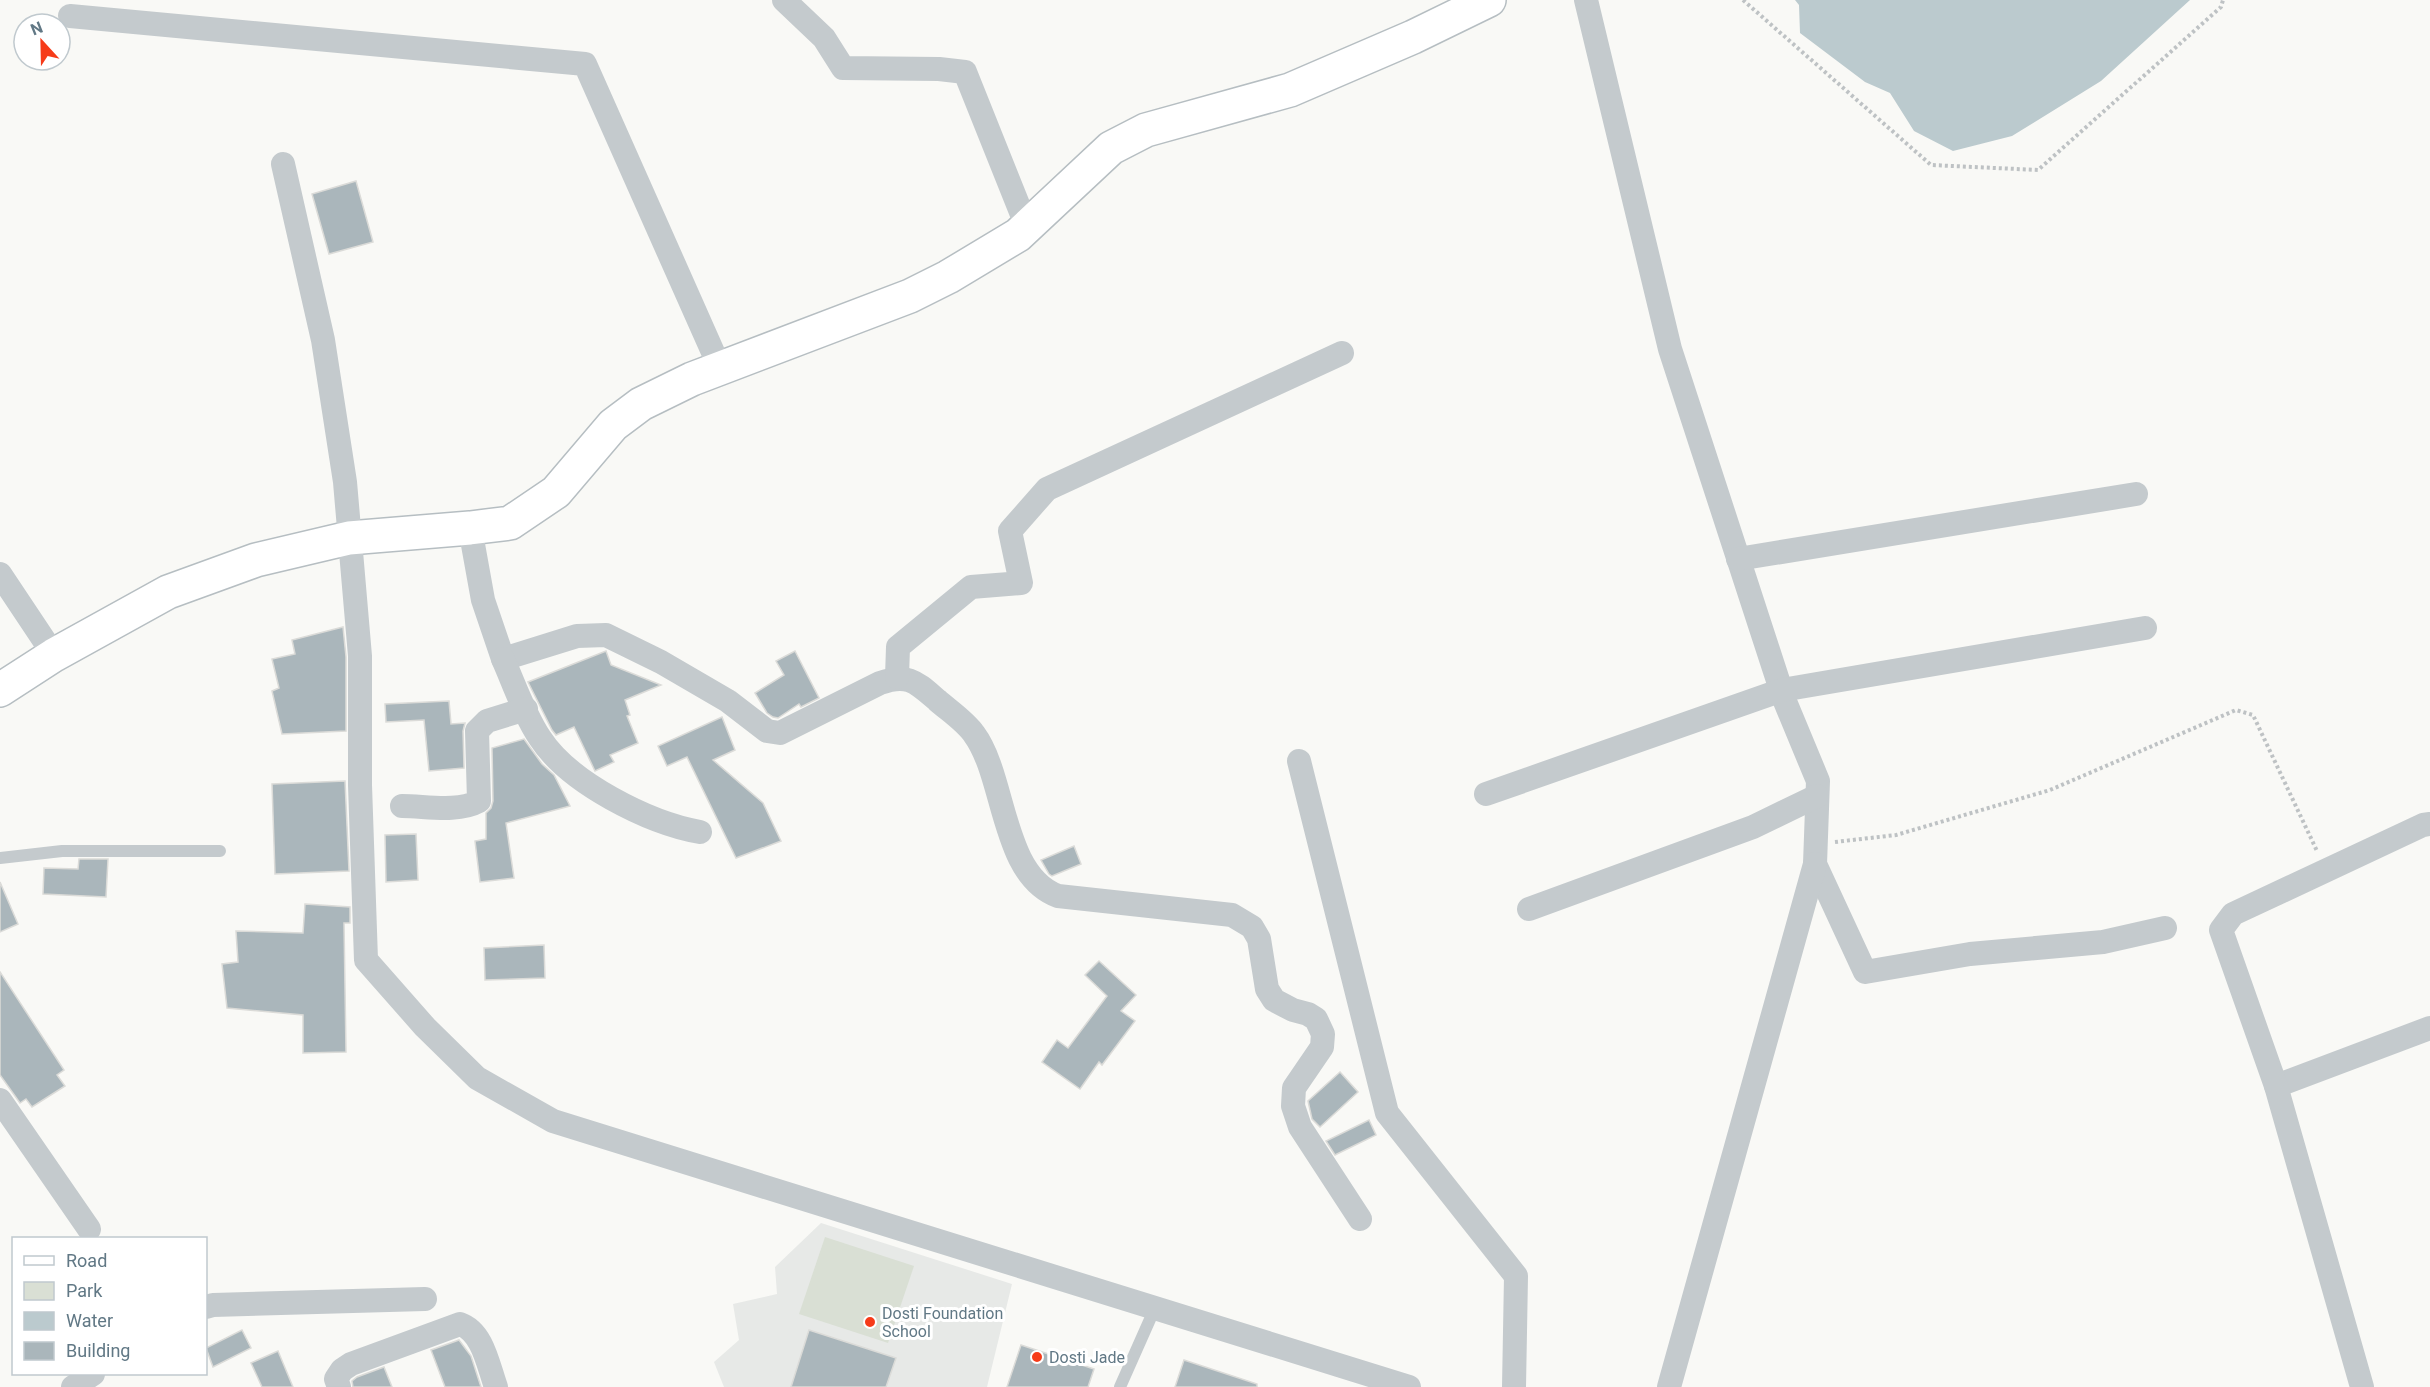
<svg xmlns="http://www.w3.org/2000/svg" width="2430" height="1387" font-family="Roboto,sans-serif">
  <rect width="100%" height="100%" fill="#f9f9f6"/>
  <polygon fill="#e7e9e7" points="821,1223 1012,1284 987,1387 724,1387 714,1362 739,1340 733,1304 777,1294 775,1267"/>
  <polygon fill="#d9dfd4" points="825,1237 914,1266 888,1343 799,1314"/>
  <polygon fill="#bbcace" points="1795,0 2190,0 2101,81 2012,136 1953,151 1914,131 1890,93 1865,82 1800,33 1799,5"/>
  <g fill="#aab6bb" stroke="#dbdbd8" stroke-width="1.5">
    <polygon points="356,181 373,242 329,254 312,194"/>
    <polygon points="343,627 346,657 346,731 282,734 272,691 279,688 272,659 295,654 292,640"/>
    <polygon points="606,651 611,665 661,685 625,700 630,715 627,716 638,743 610,755 614,762 595,771 574,727 556,735 552,730 528,682"/>
    <polygon points="795,651 819,698 801,707 799,704 778,718 773,717 767,713 755,693 784,675 776,661"/>
    <polygon points="449,701 451,724 465,723 463,731 464,768 429,771 424,720 386,722 385,704"/>
    <polygon points="722,717 735,750 713,760 763,803 781,841 736,858 687,757 667,766 658,746"/>
    <polygon points="524,739 542,764 554,775 570,806 506,823 514,878 480,882 475,841 486,839 486,813 491,808 493,801 492,748"/>
    <polygon points="345,781 349,871 275,874 272,784"/>
    <polygon points="416,834 418,880 386,882 385,835"/>
    <polygon points="1074,846 1081,864 1052,876 1049,874 1041,860"/>
    <polygon points="79,859 108,859 106,897 43,894 44,868 78,869"/>
    <polygon points="0,882 18,924 0,932"/>
    <polygon points="305,904 350,907 350,923 344,923 346,1052 303,1053 303,1015 227,1008 222,964 238,962 236,931 303,933"/>
    <polygon points="544,945 545,978 485,980 484,948"/>
    <polygon points="1099,961 1136,995 1121,1011 1135,1021 1102,1065 1099,1062 1080,1089 1042,1062 1057,1040 1068,1048 1107,996 1085,975"/>
    <polygon points="0,972 64,1070 57,1075 65,1086 32,1107 26,1099 20,1103 0,1075"/>
    <polygon points="1340,1072 1358,1092 1320,1127 1312,1119 1308,1101"/>
    <polygon points="1369,1120 1376,1135 1335,1155 1326,1141"/>
    <polygon points="242,1330 251,1348 213,1367 206,1348"/>
    <polygon points="809,1330 896,1358 886,1387 791,1387"/>
    <polygon points="459,1340 471,1356 481,1387 445,1387 431,1350"/>
    <polygon points="1021,1345 1094,1369 1088,1387 1007,1387"/>
    <polygon points="278,1351 293,1387 262,1387 251,1363"/>
    <polygon points="1184,1360 1257,1384 1257,1387 1175,1387"/>
    <polygon points="384,1367 392,1387 353,1387 352,1381 357,1377"/>
  </g>
  <g fill="none" stroke-linecap="round" stroke-linejoin="round">
    <defs>
      <polyline id="secondary" points="0,690 54,655 168,592 256,560 349,538 470,528 510,523 556,492 613,425 641,404 692,379 910,296 948,277 1018,235 1111,148 1146,130 1290,90 1413,37 1489,0"/>
    </defs>
    <use href="#secondary" stroke="#b6bec2" stroke-width="36"/>
    <g stroke="#bec2c4" stroke-width="4" stroke-dasharray="3 3" stroke-linecap="butt">
      <polyline points="1743,0 1931,165 2038,170 2221,7 2223,0"/>
      <polyline points="1835,842 1896,835 2050,790 2236,710 2253,715 2317,851"/>
    </g>
    <g stroke="#c4cacd" stroke-width="12">
      <polyline points="0,858 62,851 220,851"/>
      <polyline points="1120,1387 1155,1308"/>
    </g>
    <g stroke="#c4cacd" stroke-width="24">
      <polyline points="784,0 824,38 843,68 939,69 965,72 1027,227"/>
      <polyline points="1586,0 1670,349 1784,699 1818,781 1815,864 1865,972 1970,954 2103,942 2165,928"/>
      <polyline points="70,16 585,64 720,368"/>
      <polyline points="283,164 323,340 345,482 360,656 360,785 366,960 425,1027 477,1078 553,1121 1409,1387"/>
      <path d="M470,528L483,600L503,659L577,636L606,635L661,662L728,701L767,731L780,733L880,683C908,673 916,682 937,700C948,710 965,721 974,734C1006,777 1001,875 1058,896L1232,915L1252,927L1259,939L1267,989L1274,1000L1293,1010L1308,1014L1316,1019L1323,1034L1322,1047L1294,1088L1293,1106L1300,1127L1360,1219"/>
      <polyline points="1738,559 2136,494"/>
      <polyline points="0,574 54,655"/>
      <path d="M503,659C514,684 525,716 540,738C569,783 649,823 700,832"/>
      <polyline points="897,677 898,647 971,587 1021,583 1010,531 1047,489 1342,353"/>
      <polyline points="1299,761 1387,1113 1516,1276 1514,1387"/>
      <polyline points="1486,794 1782,690 2145,628"/>
      <path d="M402,806C426,806 457,813 479,801L477,731L487,721L526,709"/>
      <polyline points="1529,909 1753,827 1817,796"/>
      <polyline points="2276,1086 2430,1028"/>
      <polyline points="0,1100 89,1229"/>
      <polyline points="206,1307 213,1305 425,1299"/>
      <polyline points="73,1387 93,1374"/>
      <path d="M339,1387L336,1379L342,1370L351,1364L460,1324C483,1332 488,1365 496,1387"/>
      <polyline points="1669,1387 1815,864"/>
      <polyline points="2362,1387 2276,1086 2221,930 2233,914 2423,825 2430,824"/>
    </g>
    <use href="#secondary" stroke="#fff" stroke-width="33"/>
  </g>
  <g fill="#f63b19" stroke="#fff" stroke-width="2">
    <circle cx="870" cy="1322" r="6"/>
    <circle cx="1037" cy="1357" r="6"/>
  </g>
  <g text-anchor="middle" dominant-baseline="central" stroke-width="6" stroke-linejoin="round" paint-order="stroke">
    <g font-size="16" fill="#617885" stroke="#fff" text-anchor="start">
      <text x="882" y="1313">Dosti Foundation<tspan x="882" dy="18">School</tspan></text>
      <text x="1049" y="1357">Dosti Jade</text>
    </g>
  </g>
  <rect x="12" y="1237" width="195" height="138" fill="#ffffff" stroke="#c0c9ce" stroke-width="1.5"/>
  <rect x="24" y="1256" width="30" height="9" fill="#ffffff" stroke="#c0c9ce" stroke-width="1.5"/>
  <text x="66" y="1267" font-size="18" fill="#617885">Road</text>
  <rect x="24" y="1282" width="30" height="18" fill="#d9dfd4" stroke="#c0c9ce" stroke-width="1.5"/>
  <text x="66" y="1297" font-size="18" fill="#617885">Park</text>
  <rect x="24" y="1312" width="30" height="18" fill="#bbcace" stroke="#c0c9ce" stroke-width="1.5"/>
  <text x="66" y="1327" font-size="18" fill="#617885">Water</text>
  <rect x="24" y="1342" width="30" height="18" fill="#aab6bb" stroke="#c0c9ce" stroke-width="1.5"/>
  <text x="66" y="1357" font-size="18" fill="#617885">Building</text>
  <g transform="translate(42 42) rotate(338)"><circle r="28" fill="#ffffff" stroke="#c0c9ce" stroke-width="1.5"/>
  <path d="M0-4.5L10 22L0 15L-10 22Z" fill="#f63b19"/>
  <text y="-9" font-size="16" font-weight="bold" text-anchor="middle" fill="#617885">N</text>
  </g>
</svg>
